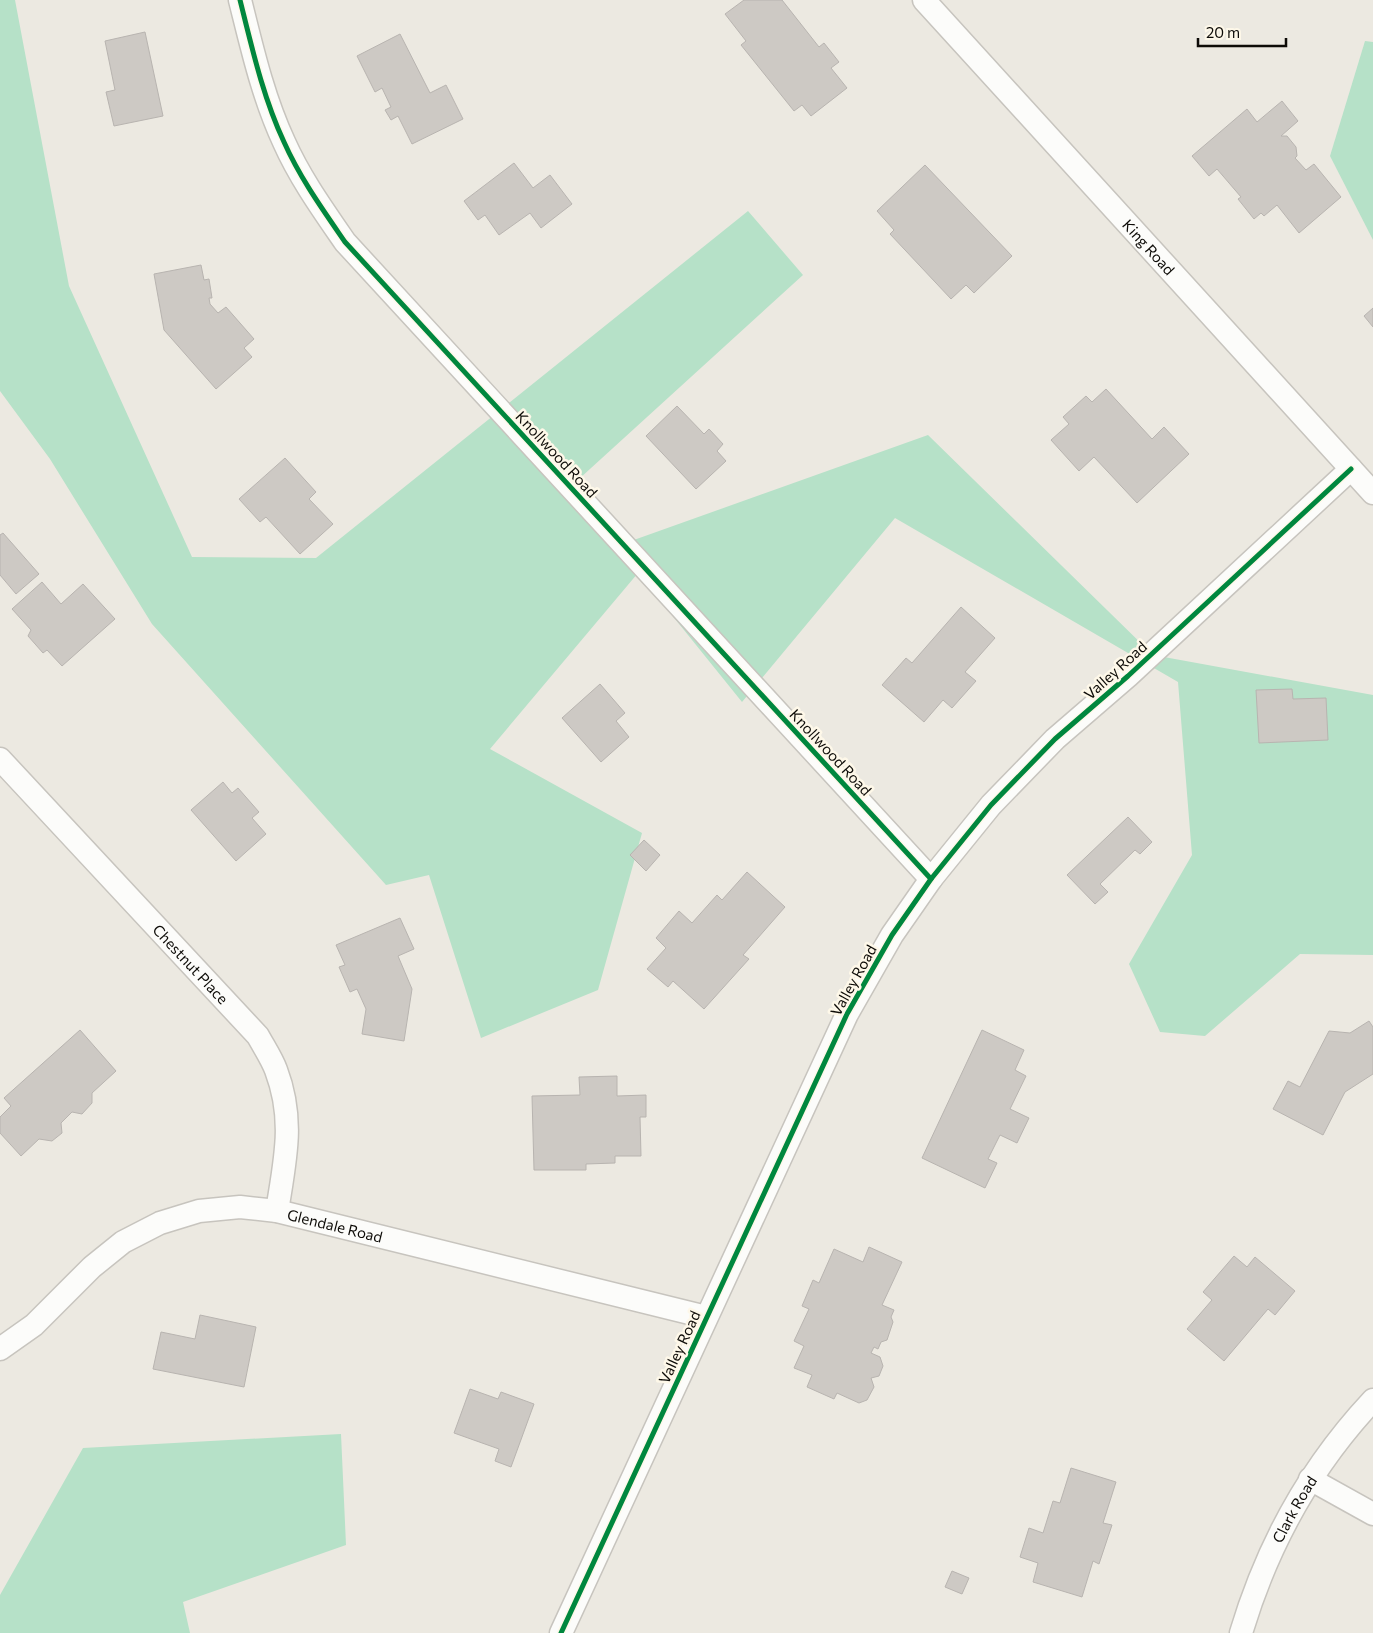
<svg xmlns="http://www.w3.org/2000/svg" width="1373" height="1633" font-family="Commissioner,sans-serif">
  <rect width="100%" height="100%" fill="#ece9e1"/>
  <g fill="#b6e1c8">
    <polygon points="0,0 15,0 69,286 192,557 316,558 748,211 803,275 568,489 617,546 928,435 1153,655 1373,695 1373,955 1300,954 1205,1036 1160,1032 1129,964 1192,855 1178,682 895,518 742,702 638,573 490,749 642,833 598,990 481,1038 429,875 386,885 152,624 50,459 0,391"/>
    <polygon points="1365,41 1373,42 1373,240 1330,156"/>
    <polygon points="341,1434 346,1545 183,1602 190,1633 0,1633 0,1595 83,1448"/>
  </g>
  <g fill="#cdc9c4" stroke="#b8b4b0">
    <polygon points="744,0 782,0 819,47 824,43 839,62 831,68 847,88 811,116 802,105 794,111 741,45 746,41 725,14"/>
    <polygon points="145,32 163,116 114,126 106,92 115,90 105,41"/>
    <polygon points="400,34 430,93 446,85 463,119 412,144 398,116 391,120 385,110 391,107 382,88 375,92 357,56"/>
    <polygon points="1282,101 1298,121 1281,136 1287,136 1296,147 1297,156 1295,158 1306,170 1314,164 1341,197 1299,233 1277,205 1264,216 1261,213 1254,219 1238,199 1241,197 1217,169 1209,176 1192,156 1247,109 1257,122"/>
    <polygon points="514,163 533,188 550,175 572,204 541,228 530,213 499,235 485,215 478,220 464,201"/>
    <polygon points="925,165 1012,256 974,293 966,285 951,299 890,234 894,230 877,211"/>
    <polygon points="201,265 204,280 209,279 212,298 209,298 210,304 218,313 226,307 254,339 244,348 252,357 216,389 164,330 154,274"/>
    <polygon points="1373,308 1373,327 1364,316"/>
    <polygon points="1106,389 1152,439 1164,427 1189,454 1137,503 1094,457 1079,471 1051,440 1069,424 1063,417 1086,396 1092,402"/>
    <polygon points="677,406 704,434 709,429 723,444 717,451 726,461 696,489 646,436"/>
    <polygon points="285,458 316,492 309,499 333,524 300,554 266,517 260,522 239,499"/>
    <polygon points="3,533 39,574 16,594 0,575 0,535"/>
    <polygon points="42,582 61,604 83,584 115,619 62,666 47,650 43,653 28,636 31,630 12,609"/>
    <polygon points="961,607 995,638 965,672 976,681 952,708 943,700 924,722 882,685 906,658 912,663"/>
    <polygon points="600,684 625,713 616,721 629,737 601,762 562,718"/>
    <polygon points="1292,689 1293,699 1326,698 1328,740 1259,743 1256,690"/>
    <polygon points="223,782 232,793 238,788 259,812 252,818 266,834 236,861 191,810"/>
    <polygon points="1128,817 1152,842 1140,854 1135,850 1100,884 1108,892 1095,904 1067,875"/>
    <polygon points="644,840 660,855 646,871 630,855"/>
    <polygon points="747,872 785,907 743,955 749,959 704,1009 673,981 668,987 647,969 666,948 656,938 679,911 692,923 717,895 722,900"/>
    <polygon points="400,918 414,949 398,956 412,989 404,1041 362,1034 366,1009 357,989 350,992 339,967 345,965 336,945"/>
    <polygon points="1369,1021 1373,1027 1373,1074 1345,1092 1323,1135 1273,1109 1288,1081 1300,1087 1329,1031 1350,1033"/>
    <polygon points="80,1030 116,1071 92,1093 92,1103 82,1114 72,1112 61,1123 62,1133 52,1141 39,1139 21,1156 0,1133 0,1117 11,1106 4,1098"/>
    <polygon points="982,1030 1024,1050 1015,1070 1026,1076 1010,1109 1029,1118 1017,1143 1000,1135 988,1159 997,1163 985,1188 922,1158"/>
    <polygon points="617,1076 617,1096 646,1095 646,1117 640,1117 641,1156 615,1156 615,1163 586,1164 586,1170 534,1170 532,1096 580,1095 579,1077"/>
    <polygon points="869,1247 902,1262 882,1305 894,1310 891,1317 893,1322 887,1340 881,1342 878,1349 874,1347 871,1353 880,1357 883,1366 879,1376 871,1378 874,1387 867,1400 859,1403 837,1393 834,1399 807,1387 812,1375 794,1368 804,1346 794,1341 809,1309 802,1306 813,1280 819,1283 834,1249 863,1262"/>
    <polygon points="1234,1256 1247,1267 1255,1257 1295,1291 1275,1315 1268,1309 1224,1361 1187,1329 1212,1300 1203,1292"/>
    <polygon points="200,1315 256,1327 244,1387 153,1369 161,1332 195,1339"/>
    <polygon points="470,1389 498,1399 501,1392 534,1404 511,1467 495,1461 499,1449 454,1433"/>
    <polygon points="1071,1468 1116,1482 1103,1523 1112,1525 1099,1564 1093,1561 1082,1597 1033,1582 1038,1563 1020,1557 1029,1528 1043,1533 1053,1501 1060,1503"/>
    <polygon points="952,1571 969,1578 962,1594 945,1587"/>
  </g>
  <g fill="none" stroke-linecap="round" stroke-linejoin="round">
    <defs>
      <g id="street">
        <path d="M240,0C252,48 263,97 284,142C300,178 323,210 345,242L931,879"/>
        <path id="s1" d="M924,0L1373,493"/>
        <path id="s2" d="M0,759L258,1036C264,1047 272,1059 276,1070C295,1120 285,1160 277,1211"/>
        <path id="s3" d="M0,1349L34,1325L92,1267L123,1242L160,1223L199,1211L240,1207L277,1211L706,1317"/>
        <polyline points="1310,1479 1373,1514"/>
        <polyline points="561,1633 847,1014 892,935 931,879 991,805 1055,739 1128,676 1351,469"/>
        <path id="s4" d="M1241,1633C1267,1546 1311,1466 1373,1400"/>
      </g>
    </defs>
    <use href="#street" stroke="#c7c4be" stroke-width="25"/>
    <use href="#street" stroke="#fcfcfa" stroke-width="22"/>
    <defs>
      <g id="cycleway">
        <path d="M240,0C252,48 263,97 284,142C300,178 323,210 345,242L931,879"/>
        <polyline points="561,1633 847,1014 892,935 931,879 991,805 1055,739 1128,676 1351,469"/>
      </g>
    </defs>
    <use href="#cycleway" stroke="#fef8e9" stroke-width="8"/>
    <use href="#cycleway" stroke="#00873e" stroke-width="5"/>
  </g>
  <g text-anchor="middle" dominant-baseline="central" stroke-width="5" stroke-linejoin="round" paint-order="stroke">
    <g font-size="15" fill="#0d0b07" stroke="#fef8e9">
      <text stroke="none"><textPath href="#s1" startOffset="334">King Road</textPath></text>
      <text transform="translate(557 454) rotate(47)">Knollwood Road</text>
      <text transform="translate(1115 670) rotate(-42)">Valley Road</text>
      <text transform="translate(831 752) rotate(47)">Knollwood Road</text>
      <text stroke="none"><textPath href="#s2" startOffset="280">Chestnut Place</textPath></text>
      <text transform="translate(853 980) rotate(-61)">Valley Road</text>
      <text stroke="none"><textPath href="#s3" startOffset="384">Glendale Road</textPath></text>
      <text transform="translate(679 1347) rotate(-65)">Valley Road</text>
      <text stroke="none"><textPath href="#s4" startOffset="135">Clark Road</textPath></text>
    </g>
  </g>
  <path d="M1198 38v8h88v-8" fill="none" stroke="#0d0b07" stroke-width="2.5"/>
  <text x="1206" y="38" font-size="15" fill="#0d0b07" stroke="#fef8e9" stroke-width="4" paint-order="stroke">20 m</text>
</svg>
